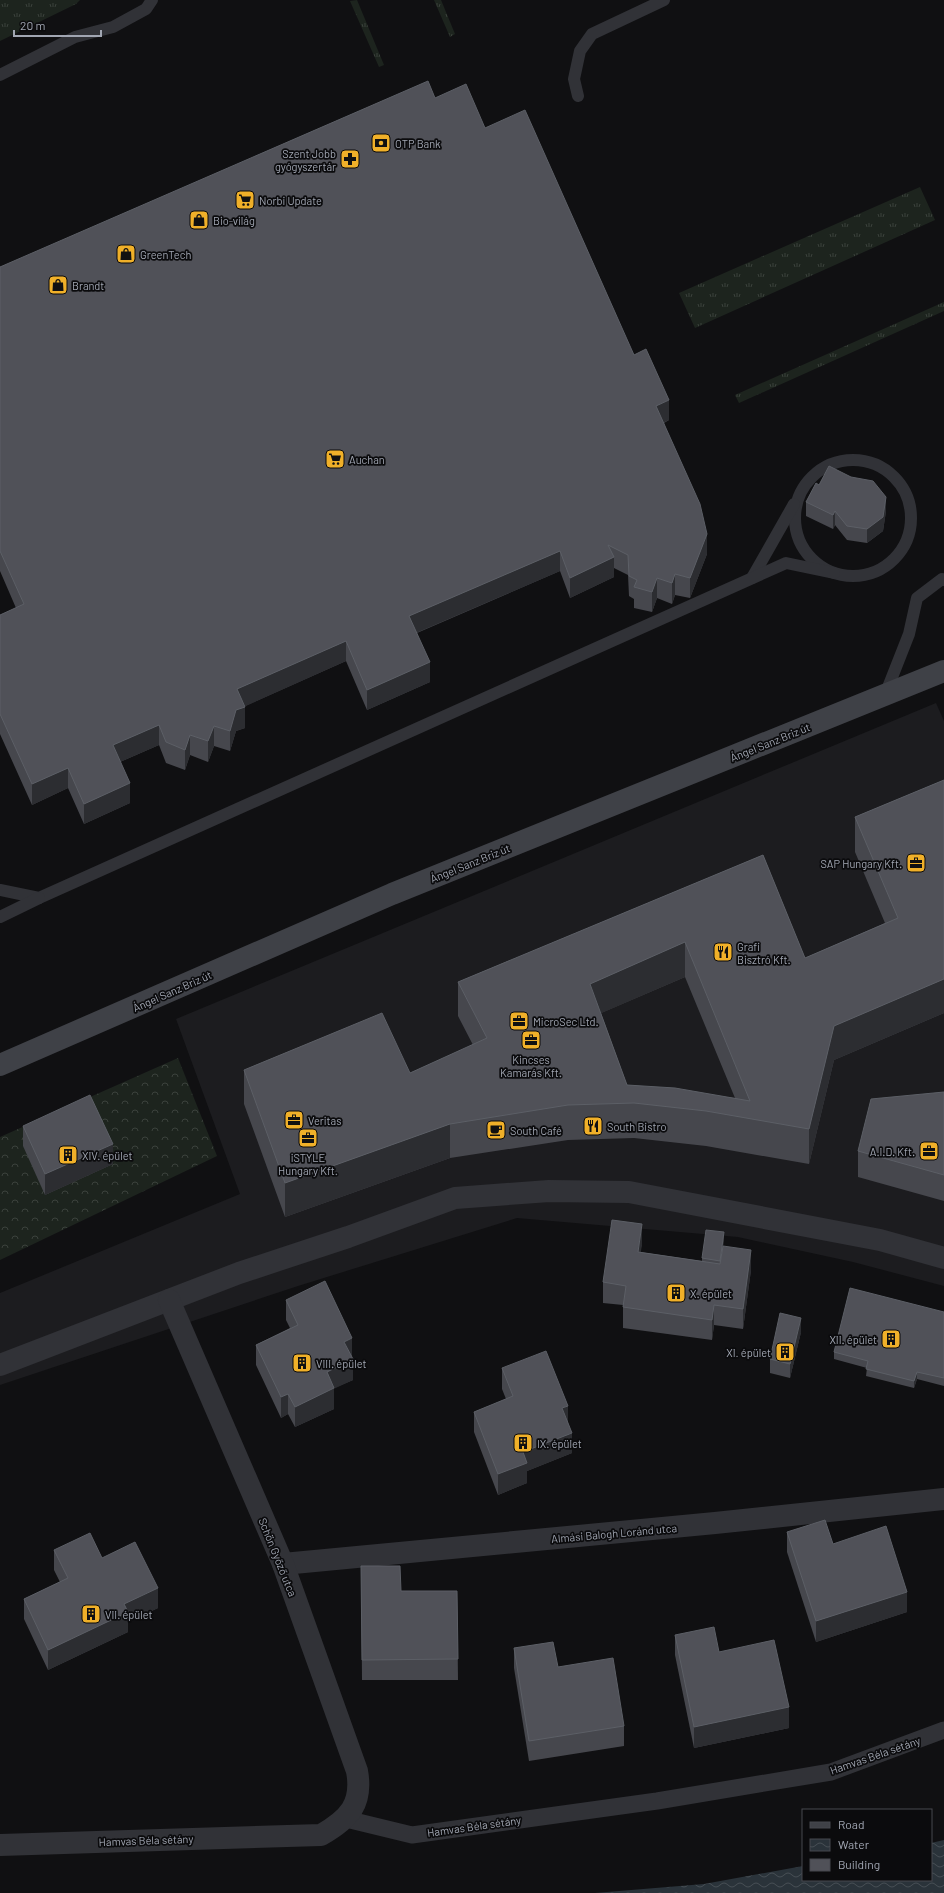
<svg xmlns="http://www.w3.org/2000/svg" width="944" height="1893" font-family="Barlow,sans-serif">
  <defs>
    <pattern id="grass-tufts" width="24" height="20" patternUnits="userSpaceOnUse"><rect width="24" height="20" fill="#1d241e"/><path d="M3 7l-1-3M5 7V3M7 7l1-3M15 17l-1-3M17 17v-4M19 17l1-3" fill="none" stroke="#3b413c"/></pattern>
    <pattern id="forest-crowns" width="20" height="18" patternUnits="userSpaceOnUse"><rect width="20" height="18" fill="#1d241e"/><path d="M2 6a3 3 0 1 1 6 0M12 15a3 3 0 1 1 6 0" fill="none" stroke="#3b413c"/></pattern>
    <pattern id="water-waves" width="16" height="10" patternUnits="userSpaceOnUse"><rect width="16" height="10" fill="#2a333a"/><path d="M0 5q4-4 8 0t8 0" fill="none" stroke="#464e54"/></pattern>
  </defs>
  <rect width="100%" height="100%" fill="#101012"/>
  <polygon fill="#1c1c1f" points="936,703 944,721 944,1286 853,1262 738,1237 517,1218 298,1286 0,1385 0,1293 240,1194 176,1019"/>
  <g fill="url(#grass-tufts)">
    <polygon points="0,0 80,0 76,4 0,41"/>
    <polygon points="357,0 384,65 379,67 350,1"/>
    <polygon points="434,0 441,0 455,34 450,37"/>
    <polygon points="920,187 935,220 695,328 679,293"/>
    <polygon points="944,302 944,311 739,403 735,395"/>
  </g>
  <polygon fill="url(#forest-crowns)" points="178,1058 217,1156 0,1260 0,1137"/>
  <polygon fill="url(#water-waves)" points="944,1840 944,1893 595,1893 704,1884 803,1866 803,1880 931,1880 931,1843"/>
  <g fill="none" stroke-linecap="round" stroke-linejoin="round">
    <g stroke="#313237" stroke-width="12">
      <polyline points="0,75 75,37 113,27 146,9 152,0"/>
      <polyline points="578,96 574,79 580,51 592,34 664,0"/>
      <circle cx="853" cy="518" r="58"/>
      <polyline points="752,578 794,504"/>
      <polyline points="885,695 909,634 917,598 942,579 944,580"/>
      <polyline points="0,890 39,898 786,563 834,573"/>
      <polyline points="0,917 39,898"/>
    </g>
    <polyline stroke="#313237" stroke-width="17" points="346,1819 412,1835 657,1801 831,1772 944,1730"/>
    <g stroke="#313237" stroke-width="22">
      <polyline points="0,1365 239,1273 348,1237 455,1198 549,1191 629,1192 880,1240 944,1258"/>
      <polyline points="283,1564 715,1523 944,1499"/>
      <path d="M0,1845L321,1835C349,1819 363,1804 357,1771L283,1564L169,1300"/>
    </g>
    <polyline stroke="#3f4147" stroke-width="22" points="0,1065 392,894 944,671"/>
  </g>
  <g fill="#46474d" fill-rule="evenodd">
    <polygon points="435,98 485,128 634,355 669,420 664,423 707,554 690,598 675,595 672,604 657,598 652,612 634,608 634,599 629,596 628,575 614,568 614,577 570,598 560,571 417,633 430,682 367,710 346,661 245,706 245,728 236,731 230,751 214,746 208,762 190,755 185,770 166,763 159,745 120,762 130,803 84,824 68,788 32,805 0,734 0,615 16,608 0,571 0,267"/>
    <polygon points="819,485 886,511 883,531 867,543 847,540 835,525 833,529 806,516 806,502"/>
    <path d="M944,780V1013L834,1060L809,1164L706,1146L634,1138L568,1140L450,1158L285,1217L244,1104V1070L410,1073L473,1045L458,1016V982L763,855L805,958L885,923L855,852V817ZM685,977L735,1098L627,1085L601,1013Z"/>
    <polygon points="944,1092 944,1201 858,1177 858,1151"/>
    <polygon points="23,1126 113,1164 45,1195 23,1146"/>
    <polygon points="724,1239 723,1246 751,1270 743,1329 714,1325 712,1340 623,1328 623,1305 603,1303 603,1282 642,1244 640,1252 702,1261 702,1258"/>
    <polygon points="286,1300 352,1358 353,1380 334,1388 334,1409 295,1427 288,1414 281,1418 256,1365 256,1345 290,1328 286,1320"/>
    <polygon points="944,1312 944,1386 917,1379 914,1388 866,1376 867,1368 834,1359 834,1352"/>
    <polygon points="801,1332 790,1378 770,1373 770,1359"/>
    <polygon points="502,1368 568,1425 572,1453 527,1471 527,1483 498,1495 474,1432 474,1412 506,1399 502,1389"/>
    <polygon points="787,1532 833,1544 907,1612 816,1642 787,1552"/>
    <polygon points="54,1550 158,1608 128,1622 128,1632 48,1670 24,1619 24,1599 60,1582 54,1570"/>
    <polygon points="361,1566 401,1591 457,1591 458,1680 362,1680"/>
    <polygon points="675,1635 719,1652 789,1728 694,1748 675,1655"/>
    <polygon points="514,1648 558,1667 624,1726 624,1746 529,1761 514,1668"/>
  </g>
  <g fill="#2c2d31">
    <polygon points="669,400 669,420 656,426 656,406"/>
    <polygon points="886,497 886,511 883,531 867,543 867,529"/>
    <polygon points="835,511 835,525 833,529 833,515"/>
    <polygon points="707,534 707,554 690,598 690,578"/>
    <polygon points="560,551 560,571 409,636 409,616"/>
    <polygon points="614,557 614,577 570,598 570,578"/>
    <polygon points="675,574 675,595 672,604 672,583"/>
    <polygon points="657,578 657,598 652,612 652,592"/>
    <polygon points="346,641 346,661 237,710 237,689"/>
    <polygon points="430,662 430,682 367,710 367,690"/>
    <polygon points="245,707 245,728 236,731 230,751 230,731 236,710"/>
    <polygon points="159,725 159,745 113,765 113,745"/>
    <polygon points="214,726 214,746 208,762 208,741"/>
    <polygon points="190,735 190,755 185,770 185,750"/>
    <polygon points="68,768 68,788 32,805 32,784"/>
    <polygon points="130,783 130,803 84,824 84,804"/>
    <polygon points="685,942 685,977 590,1018 590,984"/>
    <polygon points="944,979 944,1013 834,1060 809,1164 809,1129 834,1026"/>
    <polygon points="450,1124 450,1158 285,1217 285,1183"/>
    <polygon points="113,1144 113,1164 45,1195 45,1174"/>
    <polygon points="642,1224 642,1244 638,1272 638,1252"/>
    <polygon points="724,1232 724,1239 720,1268 720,1261"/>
    <polygon points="751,1250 751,1270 743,1329 743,1309"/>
    <polygon points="714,1305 714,1325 712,1340 712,1320"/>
    <polygon points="801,1318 801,1332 790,1378 790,1364"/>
    <polygon points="352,1338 352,1358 344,1342"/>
    <polygon points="353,1359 353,1380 327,1392 327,1372"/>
    <polygon points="917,1372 917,1379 914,1388 914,1381"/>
    <polygon points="334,1388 334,1409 295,1427 295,1407"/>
    <polygon points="288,1394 288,1414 281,1418 281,1397"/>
    <polygon points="568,1406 568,1426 562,1408"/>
    <polygon points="572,1433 572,1453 527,1471 527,1483 498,1495 498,1474 523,1452"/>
    <polygon points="158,1588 158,1608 128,1622 128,1632 48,1670 48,1650 124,1604"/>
    <polygon points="907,1592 907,1612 816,1642 816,1621"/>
    <polygon points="789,1707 789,1728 694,1748 694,1727"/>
  </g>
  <g fill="#505158" stroke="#5c5f66" fill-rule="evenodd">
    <polygon points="428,81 435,98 466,84 485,128 525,110 634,355 646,349 669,400 656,406 700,504 707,534 690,578 675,574 672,583 657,578 652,592 634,587 637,580 629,576 628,555 608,545 614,557 570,578 560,551 409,616 430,662 367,690 346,641 237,689 245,707 236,710 230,731 214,726 208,741 190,735 185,750 166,742 159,725 113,745 130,783 84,804 68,768 32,784 0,714 0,615 24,604 0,551 0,267"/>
    <polygon points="829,466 851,477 873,481 886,497 883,517 867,529 847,526 835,511 833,515 806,502 816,483 819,485"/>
    <path d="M944,780V979L834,1026L809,1129L706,1111L634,1103L568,1105L450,1124L285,1183L244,1070L382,1013L410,1073L487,1038L458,982L763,855L805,958L898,918L855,817ZM685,942L750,1101L675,1088L627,1085L590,984Z"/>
    <polygon points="944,1092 944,1175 858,1151 871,1099"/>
    <polygon points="90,1095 113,1144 45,1174 23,1126"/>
    <polygon points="612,1220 642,1224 638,1252 720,1264 723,1246 751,1250 743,1309 714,1305 712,1320 623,1307 626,1286 603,1282"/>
    <polygon points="706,1230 724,1232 720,1261 702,1258"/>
    <polygon points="325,1281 352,1338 344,1342 353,1359 327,1372 334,1388 295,1407 288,1394 281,1397 256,1345 298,1325 286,1300"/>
    <polygon points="850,1288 944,1312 944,1378 917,1372 914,1381 866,1369 868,1361 834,1352"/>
    <polygon points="780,1313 801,1318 790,1364 770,1359"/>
    <polygon points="546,1351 568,1406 562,1408 572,1433 523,1452 527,1463 498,1474 474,1412 513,1396 502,1368"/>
    <polygon points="825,1520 833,1544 886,1526 907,1592 816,1621 787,1532"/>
    <polygon points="90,1533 102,1558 135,1542 158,1588 124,1604 128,1612 48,1650 24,1599 68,1578 54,1550"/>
    <polygon points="361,1566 400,1566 401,1591 457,1591 458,1659 362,1660"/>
    <polygon points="714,1627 719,1652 774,1640 789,1707 694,1727 675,1635"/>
    <polygon points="553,1642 558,1667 613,1658 624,1726 529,1741 514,1648"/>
  </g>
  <defs>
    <symbol id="bank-square" viewBox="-11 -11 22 22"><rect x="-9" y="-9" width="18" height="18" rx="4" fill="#f0b029" stroke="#0b0b0d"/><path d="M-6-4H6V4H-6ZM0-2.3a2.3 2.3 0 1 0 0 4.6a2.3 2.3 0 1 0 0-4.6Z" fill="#111"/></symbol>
    <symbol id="pharmacy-square" viewBox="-11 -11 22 22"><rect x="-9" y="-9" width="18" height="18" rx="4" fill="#f0b029" stroke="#0b0b0d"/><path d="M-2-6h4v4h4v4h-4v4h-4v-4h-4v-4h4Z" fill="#111"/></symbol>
    <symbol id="supermarket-square" viewBox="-11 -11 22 22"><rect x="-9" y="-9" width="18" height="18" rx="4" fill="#f0b029" stroke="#0b0b0d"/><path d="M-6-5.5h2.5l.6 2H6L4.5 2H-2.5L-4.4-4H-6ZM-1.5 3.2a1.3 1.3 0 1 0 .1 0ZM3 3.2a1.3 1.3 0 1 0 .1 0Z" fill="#111"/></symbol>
    <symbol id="shop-square" viewBox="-11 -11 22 22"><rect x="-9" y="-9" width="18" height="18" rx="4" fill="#f0b029" stroke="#0b0b0d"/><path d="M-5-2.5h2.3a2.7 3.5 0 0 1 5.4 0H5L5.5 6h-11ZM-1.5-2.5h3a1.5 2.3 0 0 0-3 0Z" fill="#111"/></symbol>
    <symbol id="office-square" viewBox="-11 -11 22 22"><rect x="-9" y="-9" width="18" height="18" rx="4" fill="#f0b029" stroke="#0b0b0d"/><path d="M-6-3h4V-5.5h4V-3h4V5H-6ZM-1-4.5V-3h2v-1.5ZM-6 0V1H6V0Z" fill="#111"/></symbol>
    <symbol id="restaurant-square" viewBox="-11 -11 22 22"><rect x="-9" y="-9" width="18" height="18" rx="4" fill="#f0b029" stroke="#0b0b0d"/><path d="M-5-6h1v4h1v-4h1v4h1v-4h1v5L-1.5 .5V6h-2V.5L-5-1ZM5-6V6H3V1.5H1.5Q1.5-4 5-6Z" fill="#111"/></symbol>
    <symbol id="cafe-square" viewBox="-11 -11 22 22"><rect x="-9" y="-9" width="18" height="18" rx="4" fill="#f0b029" stroke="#0b0b0d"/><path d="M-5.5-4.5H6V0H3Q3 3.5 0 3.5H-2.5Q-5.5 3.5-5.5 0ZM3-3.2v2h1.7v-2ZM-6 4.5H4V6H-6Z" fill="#111"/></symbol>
    <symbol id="building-square" viewBox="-11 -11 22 22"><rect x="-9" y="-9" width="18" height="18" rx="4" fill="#f0b029" stroke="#0b0b0d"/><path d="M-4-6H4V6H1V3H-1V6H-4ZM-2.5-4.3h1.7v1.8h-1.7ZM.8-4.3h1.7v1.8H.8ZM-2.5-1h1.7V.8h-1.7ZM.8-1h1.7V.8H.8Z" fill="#111"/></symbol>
  </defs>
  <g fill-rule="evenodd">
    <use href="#bank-square" x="370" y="132" width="22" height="22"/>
    <use href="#pharmacy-square" x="339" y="148" width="22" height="22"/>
    <use href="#supermarket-square" x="234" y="189" width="22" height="22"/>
    <use href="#shop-square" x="188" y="209" width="22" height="22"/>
    <use href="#shop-square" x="115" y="243" width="22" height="22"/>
    <use href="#shop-square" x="47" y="274" width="22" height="22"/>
    <use href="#supermarket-square" x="324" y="448" width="22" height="22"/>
    <use href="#office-square" x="905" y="852" width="22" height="22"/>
    <use href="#restaurant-square" x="712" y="941" width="22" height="22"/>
    <use href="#office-square" x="508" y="1010" width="22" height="22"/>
    <use href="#office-square" x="520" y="1029" width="22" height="22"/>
    <use href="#office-square" x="283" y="1109" width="22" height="22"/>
    <use href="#restaurant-square" x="582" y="1115" width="22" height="22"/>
    <use href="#cafe-square" x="485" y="1119" width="22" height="22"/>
    <use href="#office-square" x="297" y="1127" width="22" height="22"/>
    <use href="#office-square" x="918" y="1140" width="22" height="22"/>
    <use href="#building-square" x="57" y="1144" width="22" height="22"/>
    <use href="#building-square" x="665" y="1282" width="22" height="22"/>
    <use href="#building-square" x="880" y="1328" width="22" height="22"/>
    <use href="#building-square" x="774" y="1341" width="22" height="22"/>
    <use href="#building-square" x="291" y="1352" width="22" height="22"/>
    <use href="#building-square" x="512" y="1432" width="22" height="22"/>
    <use href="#building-square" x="80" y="1603" width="22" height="22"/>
  </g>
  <g text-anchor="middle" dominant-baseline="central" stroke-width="3.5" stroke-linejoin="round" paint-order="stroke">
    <g font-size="11" fill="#a1a6b2" stroke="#0b0b0d" text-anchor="start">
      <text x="395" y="143">OTP Bank</text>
      <text x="336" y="153" text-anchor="end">Szent Jobb<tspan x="336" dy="13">gyógyszertár</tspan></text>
      <text x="259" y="200">Norbi Update</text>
      <text x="213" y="220">Bio-világ</text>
      <text x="140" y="254">GreenTech</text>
      <text x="72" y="285">Brandt</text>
      <text x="349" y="459">Auchan</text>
      <text x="902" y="863" text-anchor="end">SAP Hungary Kft.</text>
      <text x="737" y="946">Grafi<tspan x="737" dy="13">Bisztró Kft.</tspan></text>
      <text x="533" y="1021">MicroSec Ltd.</text>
      <text x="531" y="1059" text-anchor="middle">Kincses<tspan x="531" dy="13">Kamarás Kft.</tspan></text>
      <text x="308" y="1120">Veritas</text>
      <text x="607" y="1126">South Bistro</text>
      <text x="510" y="1130">South Café</text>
      <text x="915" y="1151" text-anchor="end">A.I.D. Kft.</text>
      <text x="82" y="1155">XIV. épület</text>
      <text x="308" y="1157" text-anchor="middle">iSTYLE<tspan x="308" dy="13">Hungary Kft.</tspan></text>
      <text x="690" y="1293">X. épület</text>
      <text x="877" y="1339" text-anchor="end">XII. épület</text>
      <text x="771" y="1352" text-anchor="end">XI. épület</text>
      <text x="316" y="1363">VIII. épület</text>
      <text x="537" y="1443">IX. épület</text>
      <text x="105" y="1614">VII. épület</text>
    </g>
    <g font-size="11" fill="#a1a6b2" stroke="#0b0b0d">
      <text transform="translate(770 742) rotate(-22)">Ángel Sanz Briz út</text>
      <text transform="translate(470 863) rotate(-22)">Ángel Sanz Briz út</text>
      <text transform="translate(172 991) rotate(-24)">Ángel Sanz Briz út</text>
      <text transform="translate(614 1533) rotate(-5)">Almási Balogh Loránd utca</text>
      <text transform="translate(278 1557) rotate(68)">Schön Győző utca</text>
      <text transform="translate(875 1755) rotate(-19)">Hamvas Béla sétány</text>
      <text transform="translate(474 1826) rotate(-8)">Hamvas Béla sétány</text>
      <text transform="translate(146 1840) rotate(-2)">Hamvas Béla sétány</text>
    </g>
  </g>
  <rect x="802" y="1809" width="130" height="72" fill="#0b0b0d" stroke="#47494f"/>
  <rect x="810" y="1822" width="20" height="6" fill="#3f4147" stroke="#47494f"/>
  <text x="838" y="1829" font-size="12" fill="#a1a6b2">Road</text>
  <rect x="810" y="1839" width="20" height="12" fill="url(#water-waves)" stroke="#47494f"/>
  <text x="838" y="1849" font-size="12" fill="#a1a6b2">Water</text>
  <rect x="810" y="1859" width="20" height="12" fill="#505158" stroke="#47494f"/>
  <text x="838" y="1869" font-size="12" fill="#a1a6b2">Building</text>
  <path d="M14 30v6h87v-6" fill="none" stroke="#a1a6b2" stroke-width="2"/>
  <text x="20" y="30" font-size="12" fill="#a1a6b2" stroke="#0b0b0d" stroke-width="3" paint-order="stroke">20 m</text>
</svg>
